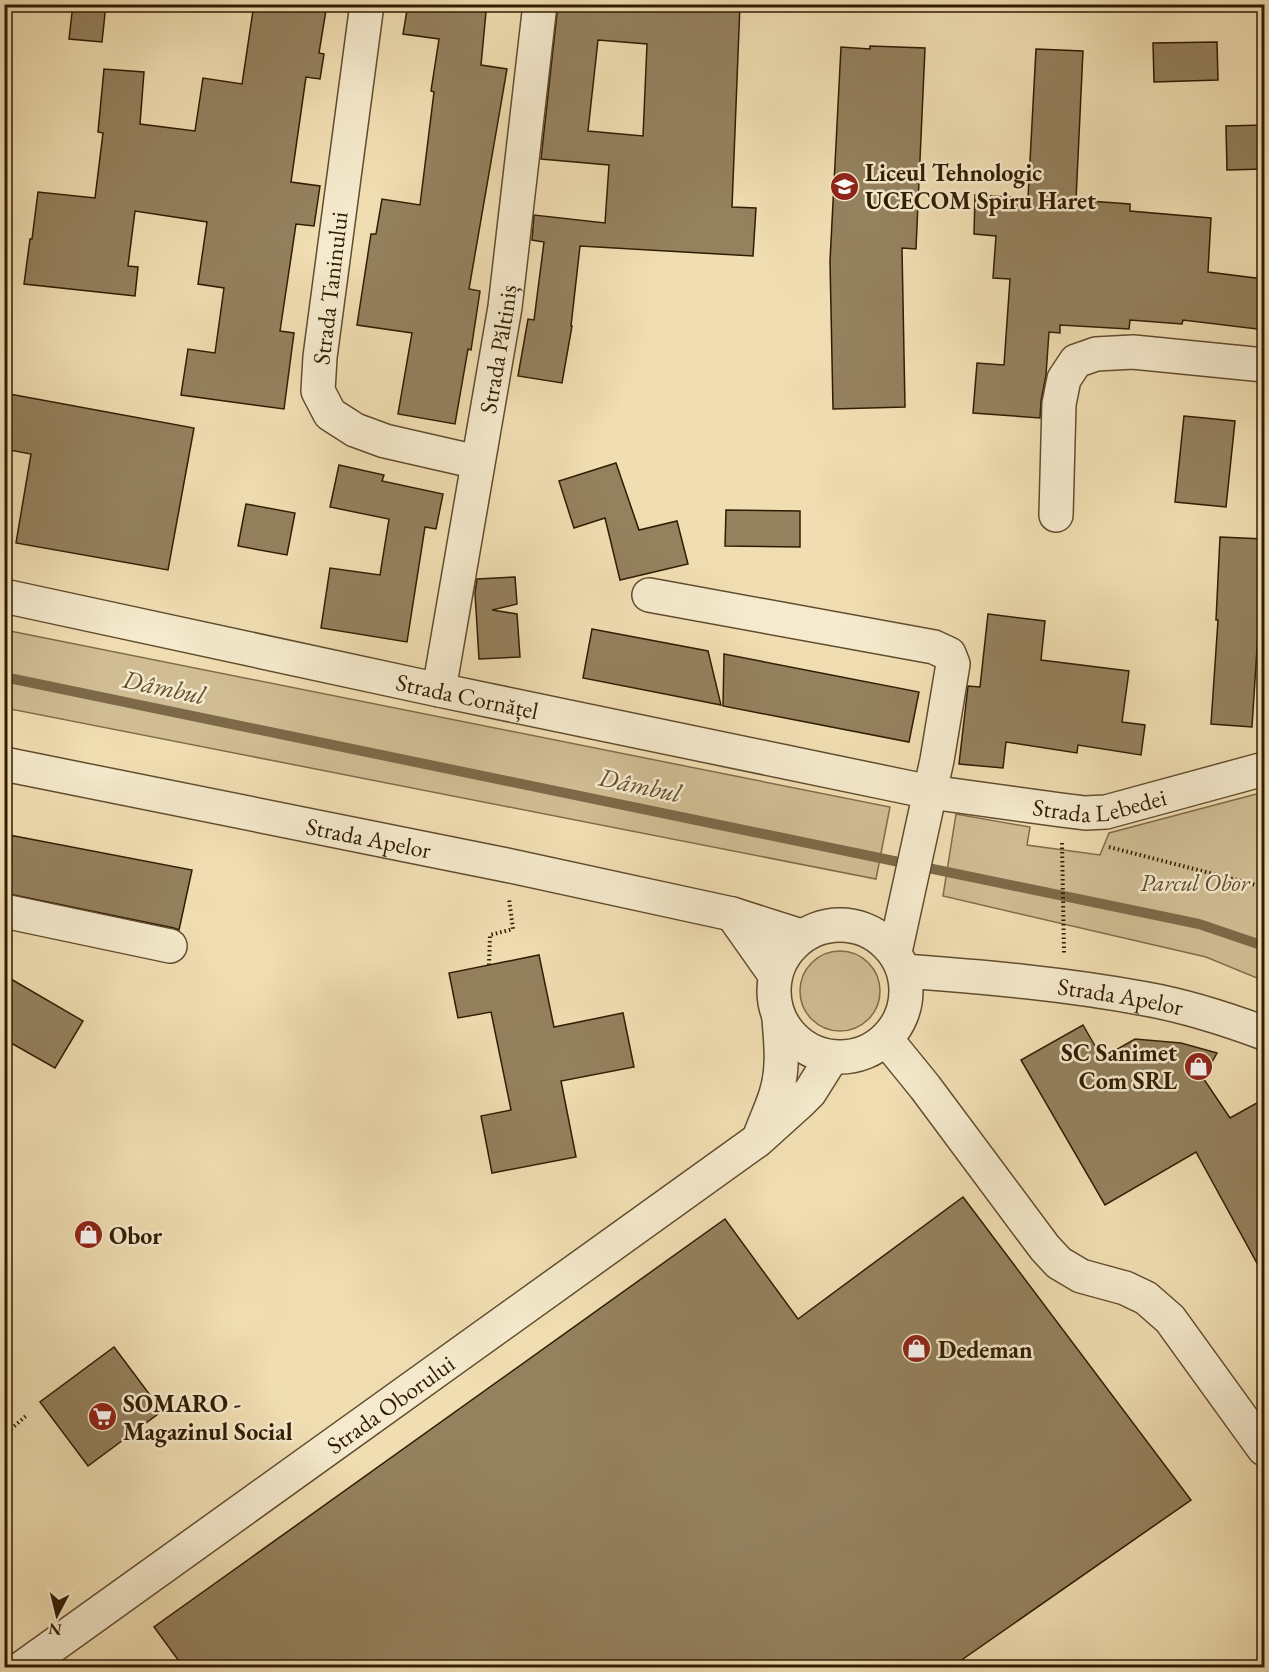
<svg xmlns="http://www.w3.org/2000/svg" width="1269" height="1672" font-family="'EB Garamond',serif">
  <rect width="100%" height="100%" fill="#f0deb2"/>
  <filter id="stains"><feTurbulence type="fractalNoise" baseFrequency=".00333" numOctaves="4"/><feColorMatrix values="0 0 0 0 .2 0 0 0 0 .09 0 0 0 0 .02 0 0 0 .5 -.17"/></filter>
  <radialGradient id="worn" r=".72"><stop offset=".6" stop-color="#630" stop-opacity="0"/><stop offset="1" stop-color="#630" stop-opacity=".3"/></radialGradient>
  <g fill="#d0bd94" stroke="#806c4b" stroke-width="1.5">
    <polygon points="5,630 890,807 876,879 5,708"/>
    <polygon points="1264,792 1264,981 1206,957 943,896 956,814 1030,827 1027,845 1100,855 1109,833"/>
    <circle cx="840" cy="991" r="40"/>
  </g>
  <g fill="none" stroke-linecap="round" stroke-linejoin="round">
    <polyline stroke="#7d6948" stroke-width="10" points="4,677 1199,924 1264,946"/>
  </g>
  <g fill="#94815e" stroke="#311c02" stroke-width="1.5" fill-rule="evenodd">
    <polygon points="73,4 106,4 102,42 69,39"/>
    <polygon points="254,4 327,4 319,53 324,54 320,79 306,77 291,182 320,186 314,226 296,224 280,331 294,333 284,409 181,395 188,349 215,353 224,288 198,284 207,222 135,211 128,266 138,267 135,296 24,284 30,239 32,239 38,192 95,198 103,133 98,132 104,69 144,72 140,124 195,131 203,78 242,84"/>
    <polygon points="408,4 442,4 442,7 486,12 481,65 507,69 469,289 480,291 471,350 468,349 455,424 398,414 412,333 357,325 371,234 376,234 382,199 420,205 434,92 431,91 439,39 403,34"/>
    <path d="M558,4H740L732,207L756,208L753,256L580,246L571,326H572L562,383L518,376L528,319L534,320L544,242L532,240L534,215L605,223L609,165L541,159ZM598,40L647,44L643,136L588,131Z"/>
    <polygon points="1217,42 1218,80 1154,82 1153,43"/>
    <polygon points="870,46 925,48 916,249 902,248 905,407 833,409 830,261 841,47 870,49"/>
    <polygon points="1036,49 1083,51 1076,200 1130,204 1130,211 1211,218 1208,272 1263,279 1257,329 1183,320 1182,324 1130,320 1129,329 1060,325 1060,333 1049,332 1046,375 1041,401 1040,418 973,413 977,363 1004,365 1010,279 993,278 996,236 974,234 975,195 1028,198"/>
    <polygon points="1264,125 1264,169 1227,170 1226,126"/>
    <polygon points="4,393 194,428 168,570 16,543 31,454 4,449"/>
    <polygon points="1184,416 1235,421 1226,507 1175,502"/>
    <polygon points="616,463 639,530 677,521 688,564 620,580 605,518 574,528 559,481"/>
    <polygon points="339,465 384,475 382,481 443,494 436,529 425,527 407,642 321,628 330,568 380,575 389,519 330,507"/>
    <polygon points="246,504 295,513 287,555 238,546"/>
    <polygon points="726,510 800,511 800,547 725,546"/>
    <polygon points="1220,537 1264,539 1252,727 1211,724 1218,620 1216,620"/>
    <polygon points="515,577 517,604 492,610 517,614 520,657 479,659 475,593 477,579"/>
    <polygon points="988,614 1045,621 1041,660 1129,671 1122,722 1145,725 1141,755 1078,745 1077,753 1006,742 1003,768 959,764 968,686 980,687"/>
    <polygon points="592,629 708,651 721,705 583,678"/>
    <polygon points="724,654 919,692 909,742 723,706"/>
    <polygon points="4,834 192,870 179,930 174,928 4,893"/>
    <polygon points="539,955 554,1027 623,1013 634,1067 561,1081 576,1157 492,1173 481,1116 511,1110 491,1012 458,1018 449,973"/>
    <polygon points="4,975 83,1021 55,1068 4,1039"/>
    <polygon points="1083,1025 1102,1058 1135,1039 1181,1043 1217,1053 1203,1078 1230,1118 1264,1099 1264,1276 1196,1152 1105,1205 1021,1060"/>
    <polygon points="963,1197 1191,1500 950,1668 184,1668 154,1627 725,1219 798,1319"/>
    <polygon points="114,1347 162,1411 88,1466 40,1402"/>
  </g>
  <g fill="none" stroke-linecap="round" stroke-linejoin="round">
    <defs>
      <g id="minor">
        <polyline points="367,4 320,357 318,391 330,414 355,430 385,441 477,462"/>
        <polyline points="1056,515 1059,404 1064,379 1076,361 1096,354 1133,352 1264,365"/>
        <polyline points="649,595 934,647 949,654 953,664 937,760 895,952"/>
        <path id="s1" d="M4,596L439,690L930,792L1061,810L1085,813L1106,812L1264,769"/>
        <path id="s2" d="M439,690L505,307L540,4"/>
        <path id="s3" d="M4,764L506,865L732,914L801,936"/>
        <polyline points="4,911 170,946"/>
        <polyline points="732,914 775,975"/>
        <circle cx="840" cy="991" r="66"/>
        <path id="s4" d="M904,971C985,977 1066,984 1146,999C1186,1006 1226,1019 1264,1033"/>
        <polyline points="886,1039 925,1087 1045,1248 1059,1263 1081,1276 1125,1288 1146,1298 1170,1319 1264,1449"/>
        <path d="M761,1133C766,1120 772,1107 776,1094C784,1069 781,1044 779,1019"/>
        <path id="s5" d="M22,1668L758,1140L799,1103L810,1092L832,1057"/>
      </g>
    </defs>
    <use href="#minor" stroke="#614c2e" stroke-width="36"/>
    <g stroke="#311c02" stroke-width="4" stroke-dasharray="1.5 3" stroke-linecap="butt">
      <polyline points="1062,843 1064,953"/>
      <polyline points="1109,847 1264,887"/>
      <polyline points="489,965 490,935 513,929 509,899"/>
      <polyline points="4,1435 26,1416"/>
    </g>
    <use href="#minor" stroke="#f5eacd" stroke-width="33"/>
  </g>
  <defs>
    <symbol id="school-disc" viewBox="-11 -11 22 22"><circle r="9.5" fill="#8f2418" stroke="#f5eacd"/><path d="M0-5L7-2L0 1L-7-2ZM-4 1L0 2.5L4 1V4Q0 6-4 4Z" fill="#fff"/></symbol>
    <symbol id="shop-disc" viewBox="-11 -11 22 22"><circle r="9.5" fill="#8f2418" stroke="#f5eacd"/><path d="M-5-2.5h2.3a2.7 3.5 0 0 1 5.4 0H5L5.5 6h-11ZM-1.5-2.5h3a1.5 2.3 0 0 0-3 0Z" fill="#fff"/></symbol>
    <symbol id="supermarket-disc" viewBox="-11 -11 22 22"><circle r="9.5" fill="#8f2418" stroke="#f5eacd"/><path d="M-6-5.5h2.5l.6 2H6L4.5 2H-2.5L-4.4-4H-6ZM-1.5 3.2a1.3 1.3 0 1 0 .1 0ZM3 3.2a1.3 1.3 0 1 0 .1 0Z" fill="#fff"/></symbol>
  </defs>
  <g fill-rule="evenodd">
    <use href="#school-disc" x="828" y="170" width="33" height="33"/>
    <use href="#shop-disc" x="1182" y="1050" width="33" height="33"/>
    <use href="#shop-disc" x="72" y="1218" width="33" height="33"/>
    <use href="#shop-disc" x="900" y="1332" width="33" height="33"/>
    <use href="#supermarket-disc" x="86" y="1400" width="33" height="33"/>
  </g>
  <g text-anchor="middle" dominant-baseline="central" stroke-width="5" stroke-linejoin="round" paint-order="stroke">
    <g font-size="24" font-weight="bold" fill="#311c02" stroke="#f5eacd" text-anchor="start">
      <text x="865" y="172">Liceul Tehnologic<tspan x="865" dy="28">UCECOM Spiru Haret</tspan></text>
      <text x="1177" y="1052" text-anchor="end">SC Sanimet<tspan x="1177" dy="28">Com SRL</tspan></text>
      <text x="109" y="1235">Obor</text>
      <text x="938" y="1349">Dedeman</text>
      <text x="123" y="1403">SOMARO -<tspan x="123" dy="28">Magazinul Social</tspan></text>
    </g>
    <g font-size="24" fill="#311c02" stroke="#f5eacd">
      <text transform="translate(330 288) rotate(-83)">Strada Taninului</text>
      <text stroke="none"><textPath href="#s2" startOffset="346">Strada Păltiniș</textPath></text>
      <text stroke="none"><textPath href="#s1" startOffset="474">Strada Cornățel</textPath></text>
      <text stroke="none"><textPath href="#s1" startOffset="1118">Strada Lebedei</textPath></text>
      <text stroke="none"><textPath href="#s3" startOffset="372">Strada Apelor</textPath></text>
      <text stroke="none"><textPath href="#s4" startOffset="218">Strada Apelor</textPath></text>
      <text stroke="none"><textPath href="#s5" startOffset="453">Strada Oborului</textPath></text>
    </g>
    <g font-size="24" font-style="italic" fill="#614c2e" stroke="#f5eacd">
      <text x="1195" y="882">Parcul Obor</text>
    </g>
    <g font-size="26" font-style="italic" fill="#634f30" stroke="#f5eacd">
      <text transform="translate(164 687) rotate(12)">Dâmbul</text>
      <text transform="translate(640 785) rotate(12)">Dâmbul</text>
    </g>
  </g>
  <rect width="1269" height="1672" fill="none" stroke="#f0deb2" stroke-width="24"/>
  <rect x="6" y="6" width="1257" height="1660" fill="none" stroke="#311c02" stroke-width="3"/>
  <rect x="12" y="12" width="1245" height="1648" fill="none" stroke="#311c02" stroke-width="1.5"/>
  <g transform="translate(57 1615) rotate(187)" stroke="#f5eacd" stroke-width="4.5" paint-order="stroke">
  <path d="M0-4.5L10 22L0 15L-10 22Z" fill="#311c02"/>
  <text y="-9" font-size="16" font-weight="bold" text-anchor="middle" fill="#311c02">N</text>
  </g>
  <rect width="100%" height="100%" filter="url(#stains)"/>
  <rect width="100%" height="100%" fill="url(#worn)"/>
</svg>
